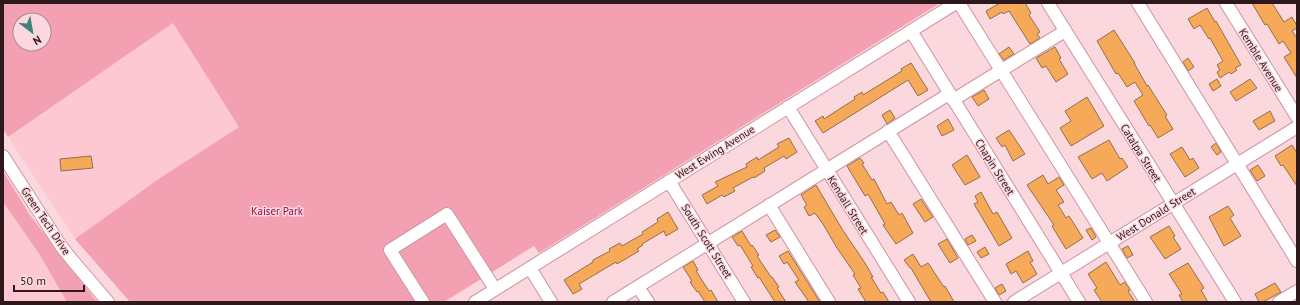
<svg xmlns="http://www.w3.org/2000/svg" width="1300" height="305" font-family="'PT Sans',sans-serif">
  <rect width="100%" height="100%" fill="#fbd7de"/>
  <g fill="#fec8d3">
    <polygon points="173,23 239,127 160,178 75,239 8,137"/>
    <polygon points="3,202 38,252 67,302 3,302"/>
  </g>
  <g fill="#f4a0b3" fill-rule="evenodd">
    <path d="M3,3H940L539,253L534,246L444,302H130L75,239L160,178L239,127L173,23L8,137L3,129ZM20,20H44V44H20Z"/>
    <polygon points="3,171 30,215 97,302 67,302 38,252 3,202"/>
  </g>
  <g fill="#f6a958" stroke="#946f4b">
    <polygon points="1000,3 1025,3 1031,13 1029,15 1040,32 1037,34 1040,38 1030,44 1009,11 1003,14 1002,12 990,19 986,11"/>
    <polygon points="1252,3 1272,3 1284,22 1292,17 1297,26 1297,28 1292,31 1297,38 1297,78 1284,57 1291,53 1283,41 1279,44 1267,24 1265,25"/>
    <polygon points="1207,8 1215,22 1216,21 1241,65 1235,68 1237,70 1231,74 1229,72 1220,78 1217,72 1220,70 1217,65 1223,61 1210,38 1209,39 1200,25 1194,29 1188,19"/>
    <polygon points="1114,30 1135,63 1134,63 1147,86 1148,85 1158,101 1167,115 1165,116 1173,129 1158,138 1150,125 1149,126 1134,101 1143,95 1135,82 1127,87 1118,73 1116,74 1097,41"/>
    <polygon points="1009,47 1014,54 1004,60 999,54"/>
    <polygon points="1055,47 1061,58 1059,59 1068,74 1056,82 1046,66 1042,68 1036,58"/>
    <polygon points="1188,58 1194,67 1188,71 1183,62"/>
    <polygon points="911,63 928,90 918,96 908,80 823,133 815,121 823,116 824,119 855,99 854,97 862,92 863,95 902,71 901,69"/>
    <polygon points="1217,79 1221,86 1213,91 1209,84"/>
    <polygon points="1250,79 1257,88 1236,101 1230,92"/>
    <polygon points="984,90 989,99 978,106 972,97"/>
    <polygon points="1087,97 1104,126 1071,146 1060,128 1071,121 1065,111"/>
    <polygon points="890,110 895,118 887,124 882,115"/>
    <polygon points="1270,111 1275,121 1259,130 1253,121"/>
    <polygon points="948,119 954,130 942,136 937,126"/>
    <polygon points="1009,130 1025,154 1013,161 1005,145 1002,147 996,138"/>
    <polygon points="789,138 797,152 786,159 784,156 764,168 765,171 754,178 753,177 733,188 735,191 724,197 722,195 707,204 702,195 718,186 715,182 747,167 746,164 757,157 758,160 779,147 777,144"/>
    <polygon points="1109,140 1120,159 1122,158 1128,167 1107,181 1102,173 1092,179 1078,157"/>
    <polygon points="1216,143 1221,152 1217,155 1211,147"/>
    <polygon points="1292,145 1297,153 1297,186 1283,165 1281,166 1275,156"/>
    <polygon points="1182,147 1190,160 1193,158 1199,168 1185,177 1170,154"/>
    <polygon points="967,155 980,177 965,185 952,165"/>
    <polygon points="91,156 93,168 61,171 60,159"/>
    <polygon points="860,158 864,163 862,164 872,180 874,179 887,204 891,202 899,215 902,213 913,233 896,244 883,225 885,224 868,194 865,196 847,166"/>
    <polygon points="1258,165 1265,176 1257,181 1250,170"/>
    <polygon points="1043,175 1048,184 1059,177 1064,185 1056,190 1064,202 1058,205 1066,218 1069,216 1083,238 1066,249 1052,226 1054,225 1027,185"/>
    <polygon points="816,185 842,229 865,263 873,277 871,277 881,293 883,292 889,302 866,302 858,289 861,288 853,275 855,274 837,248 823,224 815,213 809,216 804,207 807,205 801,195"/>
    <polygon points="981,192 993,214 997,212 1012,238 999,246 974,204 978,202 975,196"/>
    <polygon points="921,199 933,217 925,222 913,204"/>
    <polygon points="1228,206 1234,215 1230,218 1241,236 1224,246 1209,217"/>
    <polygon points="668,212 678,229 666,236 664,231 642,244 643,245 637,249 639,251 617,264 616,262 579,284 582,289 573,294 564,280 593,262 593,260 610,251 609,249 620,243 622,246 643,234 642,232 658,222 657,219"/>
    <polygon points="1169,226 1175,236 1173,237 1181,249 1165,259 1150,237"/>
    <polygon points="1091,228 1096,237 1092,240 1086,230"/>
    <polygon points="775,230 780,237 771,242 766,235"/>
    <polygon points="742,231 751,246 752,245 759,255 757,256 771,277 772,277 779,287 777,288 786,302 775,302 759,277 758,278 751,267 753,266 740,245 738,246 732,237"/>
    <polygon points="972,235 976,241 968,245 965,239"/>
    <polygon points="947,239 958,258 950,263 938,244"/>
    <polygon points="1128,246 1133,255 1127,258 1122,249"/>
    <polygon points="985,247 989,254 981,258 977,252"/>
    <polygon points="788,251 820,302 809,302 795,282 799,280 787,262 784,264 779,256"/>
    <polygon points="1028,251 1033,261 1030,262 1037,274 1023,283 1016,271 1011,274 1006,264"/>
    <polygon points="913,254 921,267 928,263 944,287 945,286 954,302 931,302 911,268 910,268 904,260"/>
    <polygon points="693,261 698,270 696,271 709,291 711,290 718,302 705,302 698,291 697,292 690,282 692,281 683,267"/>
    <polygon points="1106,262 1120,285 1125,282 1130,290 1128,291 1135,302 1102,302 1094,290 1097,288 1088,274"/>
    <polygon points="1188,263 1204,288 1201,290 1208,302 1183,302 1179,295 1182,294 1169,274"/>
    <polygon points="1275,283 1281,292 1263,302 1259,302 1255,294"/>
    <polygon points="1002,284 1006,291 999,295 995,288"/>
  </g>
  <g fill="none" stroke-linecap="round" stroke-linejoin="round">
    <defs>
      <g id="minor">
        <polyline points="959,3 1146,302"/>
        <polyline points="1048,3 1235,302"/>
        <polyline points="1138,3 1297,261"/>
        <polyline points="1226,3 1297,117"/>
        <polyline points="911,31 1079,302"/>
        <polyline points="953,100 1065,31"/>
        <polyline points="788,107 909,302"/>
        <polyline points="888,131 995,302"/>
        <polyline points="3,156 61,246 73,261 108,302"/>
        <polyline points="669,181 744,302"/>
        <polyline points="769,205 829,302"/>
        <polyline points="530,268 551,302"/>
        <polyline points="638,287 648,302"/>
        <polyline points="423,302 390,250 447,214 495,289"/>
        <polyline points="475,302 956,3"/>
        <polyline points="613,302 949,94"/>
        <polyline points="1014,302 1297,127"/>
        <polyline points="1279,302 1297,291"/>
      </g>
    </defs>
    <use href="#minor" stroke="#cd95a0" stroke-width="14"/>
    <use href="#minor" stroke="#fff" stroke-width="12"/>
  </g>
  <g text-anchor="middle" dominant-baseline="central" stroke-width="3" stroke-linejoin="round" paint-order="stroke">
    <g font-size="11" fill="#2d181d" stroke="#fbd7de">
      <text transform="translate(1261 60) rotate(58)">Kemble Avenue</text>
      <text transform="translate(715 152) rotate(-32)">West Ewing Avenue</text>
      <text transform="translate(1141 153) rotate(58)">Catalpa Street</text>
      <text transform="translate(995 167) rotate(58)">Chapin Street</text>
      <text transform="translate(848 205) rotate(58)">Kendall Street</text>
      <text transform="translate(1156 214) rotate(-32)">West Donald Street</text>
      <text transform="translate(46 221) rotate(56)">Green Tech Drive</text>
      <text transform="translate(707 241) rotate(58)">South Scott Street</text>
    </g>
    <g font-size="11" fill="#900f43" stroke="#fbd7de">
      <text x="277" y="211">Kaiser Park</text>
    </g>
  </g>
  <rect width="1300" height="305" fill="none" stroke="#2d181d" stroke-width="8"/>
  <g transform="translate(32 32) rotate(149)"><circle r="19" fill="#fbd7de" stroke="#a98b91"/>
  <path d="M0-3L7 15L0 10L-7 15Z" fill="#3d837b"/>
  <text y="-6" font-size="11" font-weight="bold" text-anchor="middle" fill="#2d181d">N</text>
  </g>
  <path d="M14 285v6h70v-6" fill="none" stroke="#2d181d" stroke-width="2"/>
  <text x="20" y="285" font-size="12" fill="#2d181d" stroke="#fbd7de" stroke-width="3" paint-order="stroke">50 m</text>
</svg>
